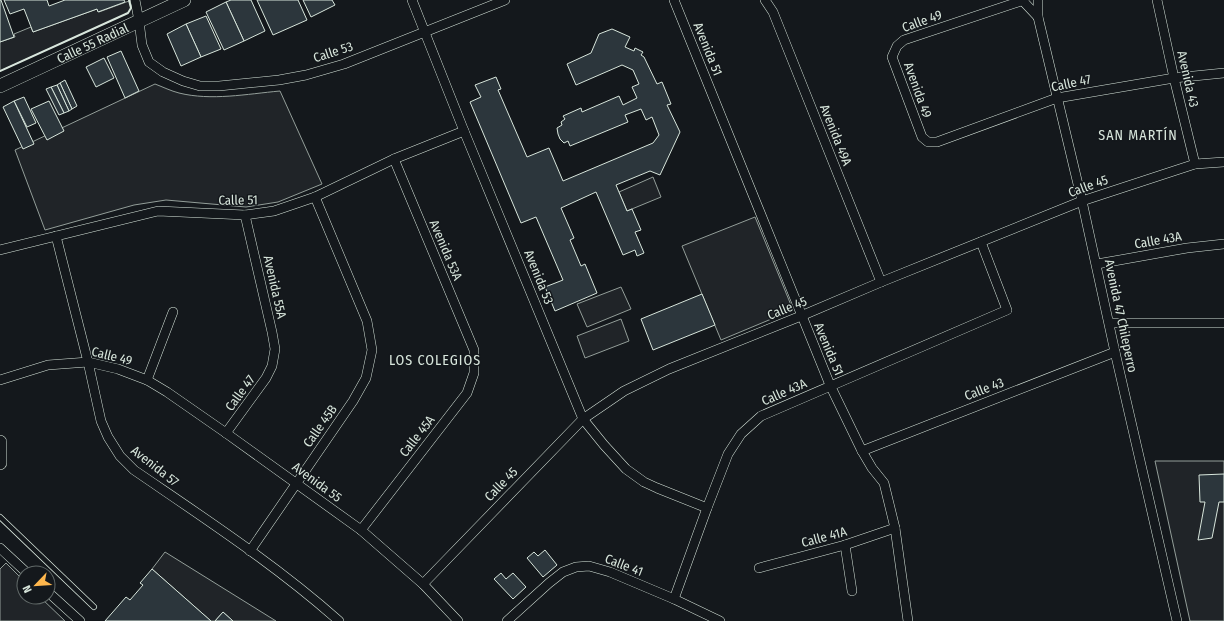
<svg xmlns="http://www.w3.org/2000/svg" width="1224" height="621" font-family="'Fira Sans Condensed',sans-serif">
  <rect width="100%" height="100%" fill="#14181c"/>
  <g fill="#202428" stroke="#939e99">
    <polygon points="129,1 131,8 128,13 0,71 0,42 15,37 14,34 31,27 33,32 97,9 99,12"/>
    <path d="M155,84C163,87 171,91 179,93C211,101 247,94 280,91L322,184L278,202L246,207L166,200L134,205L45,230L15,150Z"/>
    <polygon points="653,177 661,197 627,211 619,192"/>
    <polygon points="755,217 793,310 721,340 682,246"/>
    <polygon points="621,287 631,309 587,327 577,304"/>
    <polygon points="621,319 629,341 585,358 577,336"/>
    <polygon points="1155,461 1224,461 1224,621 1190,621"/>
    <polygon points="165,552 276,621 233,621 223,612 215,621 211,621 152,569"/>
    <polygon points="6,563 24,581 24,597 40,597 65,621 0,621 0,569"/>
  </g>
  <g fill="#2c363c" stroke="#d8e6dc">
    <polygon points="0,0 1,0 14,37 0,42"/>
    <polygon points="4,0 47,0 49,6 65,0 124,0 125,2 98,12 97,9 33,32 24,9 10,14"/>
    <polygon points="231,0 251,0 265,31 244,41 226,2"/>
    <polygon points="257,0 298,0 307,20 273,35"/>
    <polygon points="303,0 332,0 335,5 311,17"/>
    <polygon points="226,2 244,41 224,50 206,12"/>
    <polygon points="206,16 221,49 201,57 186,24"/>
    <polygon points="186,24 201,57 181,66 167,34"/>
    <polygon points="612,29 630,37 625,47 634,51 635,48 643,52 641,55 644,57 657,84 662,82 671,104 667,105 680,132 660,175 650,171 616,185 627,211 632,209 641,230 635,232 644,253 637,256 635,250 623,255 596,192 561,208 574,238 570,240 581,266 585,264 597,293 555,311 545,287 563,280 536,217 521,223 470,102 481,97 475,85 496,77 501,89 498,90 527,157 549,148 563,181 653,143 659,135 652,117 646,120 641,109 625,115 628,122 570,146 568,141 564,143 560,139 558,134 557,128 562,125 561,122 565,119 563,116 581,108 582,112 619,96 623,105 637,98 632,87 639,84 633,70 622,65 576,85 567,64 591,53 599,34"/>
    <polygon points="121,51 139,91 125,98 107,57"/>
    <polygon points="104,58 114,78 96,87 86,67"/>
    <polygon points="65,80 77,106 72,109 60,83"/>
    <polygon points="60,83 72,109 69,111 57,85"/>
    <polygon points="57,85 69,111 64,113 51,87"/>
    <polygon points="51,87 64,113 59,115 46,89"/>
    <polygon points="24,97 36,123 27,127 14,101"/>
    <polygon points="14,101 34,144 23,149 3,107"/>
    <polygon points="49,101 64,131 47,140 31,109"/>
    <polygon points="702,294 715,325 653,350 641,319"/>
    <polygon points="1224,474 1224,502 1219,502 1212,538 1198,540 1205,502 1200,502 1199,475"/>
    <polygon points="545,550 557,565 543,577 527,558 534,552 538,556"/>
    <polygon points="152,569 211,621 105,621 126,597 130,600 143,585 140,583"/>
    <polygon points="501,573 506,579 513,573 526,587 513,599 494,579"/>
    <polygon points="223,612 233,621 215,621"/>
  </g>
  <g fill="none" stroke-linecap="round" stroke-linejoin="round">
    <defs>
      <polyline id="lane" points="0,517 94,607"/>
      <g id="street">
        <polyline points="135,0 139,21 142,45 149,62 163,72 183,81 200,86 219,86 279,80 306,75 344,64 505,0"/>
        <polyline points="412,0 464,131 583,419 604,445 626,469 644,482 657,488 707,508"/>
        <polyline points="674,0 830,385 862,451 872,468 884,483 895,528 908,621"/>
        <polyline points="765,0 773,12 881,282"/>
        <polyline points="1022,0 1038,17"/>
        <polyline points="1024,0 904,40 897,46 892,57 922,137 928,142 937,142 1057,98 1174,78 1224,73"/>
        <polyline points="1038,0 1038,17 1082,201 1115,352 1177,621"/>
        <polyline points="1157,0 1174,78 1195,164"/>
        <path d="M56,236L88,362L101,421L108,437L120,456L134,470C204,518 276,565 339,621"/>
        <polyline points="0,250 158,211 245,215 274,211 315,197 394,159 464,131"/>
        <polyline points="1097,264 1187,248 1224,244"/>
        <polyline points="1110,323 1224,323"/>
        <polyline points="0,380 48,365 88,362 118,369 147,380 167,392 226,433 361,530 423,584 458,621"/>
        <polyline points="147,380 173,312"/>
        <polyline points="226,433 266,378 272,366 275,349 272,332 245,215"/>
        <polyline points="862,451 1115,352"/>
        <polyline points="361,530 467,393 474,373 474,350 394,159"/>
        <polyline points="845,545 852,591"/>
        <polyline points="0,548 27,573"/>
        <polyline points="250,551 353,401 366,378 372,350 367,321 315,197"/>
        <polyline points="759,568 845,545 895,528"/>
        <polyline points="423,584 583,419 624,391 669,369 801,316 881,282 1082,201 1195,164 1224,162"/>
        <polyline points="48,592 80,621"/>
        <polyline points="674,599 707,508 728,454 741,434 761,416 1007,310 981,242"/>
        <polyline points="507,621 549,583 563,572 576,567 589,566 610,572 674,599 720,621"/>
      </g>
      <g id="secondary">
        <path id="s1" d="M0,86L184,0"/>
        <polyline points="0,442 0,463"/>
      </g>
    </defs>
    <use href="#lane" stroke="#d8e6dc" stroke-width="6"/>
    <use href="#street" stroke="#d8e6dc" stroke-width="10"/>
    <use href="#secondary" stroke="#d8e6dc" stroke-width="14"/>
    <use href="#lane" stroke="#14181c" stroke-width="4.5"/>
    <use href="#street" stroke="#14181c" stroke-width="9"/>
    <use href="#secondary" stroke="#14181c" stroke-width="13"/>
    <polyline stroke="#d8e6dc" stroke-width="2" points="0,71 128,13 131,8 129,0"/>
  </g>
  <g text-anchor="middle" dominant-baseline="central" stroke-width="3" stroke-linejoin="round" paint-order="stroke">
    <g font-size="13" fill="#d8e6dc" stroke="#14181c">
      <text transform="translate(922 21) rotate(-20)">Calle 49</text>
      <text stroke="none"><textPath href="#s1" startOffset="102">Calle 55 Radial</textPath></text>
      <text transform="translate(708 49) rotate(68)">Avenida 51</text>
      <text transform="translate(333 52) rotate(-18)">Calle 53</text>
      <text transform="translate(1188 79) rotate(77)">Avenida 43</text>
      <text transform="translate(1071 83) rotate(-12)">Calle 47</text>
      <text transform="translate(918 90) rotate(70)">Avenida 49</text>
      <text transform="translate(836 135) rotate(68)">Avenida 49A</text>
      <text transform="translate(1088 186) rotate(-20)">Calle 45</text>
      <text transform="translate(238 200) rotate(-1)">Calle 51</text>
      <text transform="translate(1158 240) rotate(-10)">Calle 43A</text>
      <text transform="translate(446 250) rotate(67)">Avenida 53A</text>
      <text transform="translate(539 277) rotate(68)">Avenida 53</text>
      <text transform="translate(275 287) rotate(77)">Avenida 55A</text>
      <text transform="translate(787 308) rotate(-22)">Calle 45</text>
      <text transform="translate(1121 316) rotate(78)">Avenida 47 Chileperro</text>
      <text transform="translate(829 349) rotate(67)">Avenida 51</text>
      <text transform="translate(112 356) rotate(14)">Calle 49</text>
      <text transform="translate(984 389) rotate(-21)">Calle 43</text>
      <text transform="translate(784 392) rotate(-24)">Calle 43A</text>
      <text transform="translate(240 393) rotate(-54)">Calle 47</text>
      <text transform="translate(320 426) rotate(-55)">Calle 45B</text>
      <text transform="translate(417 436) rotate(-52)">Calle 45A</text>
      <text transform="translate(155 466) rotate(38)">Avenida 57</text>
      <text transform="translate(317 482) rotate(36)">Avenida 55</text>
      <text transform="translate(501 484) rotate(-46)">Calle 45</text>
      <text transform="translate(824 537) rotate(-15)">Calle 41A</text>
      <text transform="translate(624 565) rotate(21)">Calle 41</text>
    </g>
    <g font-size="14" letter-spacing="1" fill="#d8e6dc" stroke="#14181c">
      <text x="1138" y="135">SAN MARTÍN</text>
      <text x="435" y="360">LOS COLEGIOS</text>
    </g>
  </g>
  <g transform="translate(36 585) rotate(245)"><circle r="19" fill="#14181c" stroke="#626a69"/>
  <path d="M0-3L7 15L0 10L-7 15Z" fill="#ffb74d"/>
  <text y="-6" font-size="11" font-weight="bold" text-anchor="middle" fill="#d8e6dc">N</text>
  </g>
</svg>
